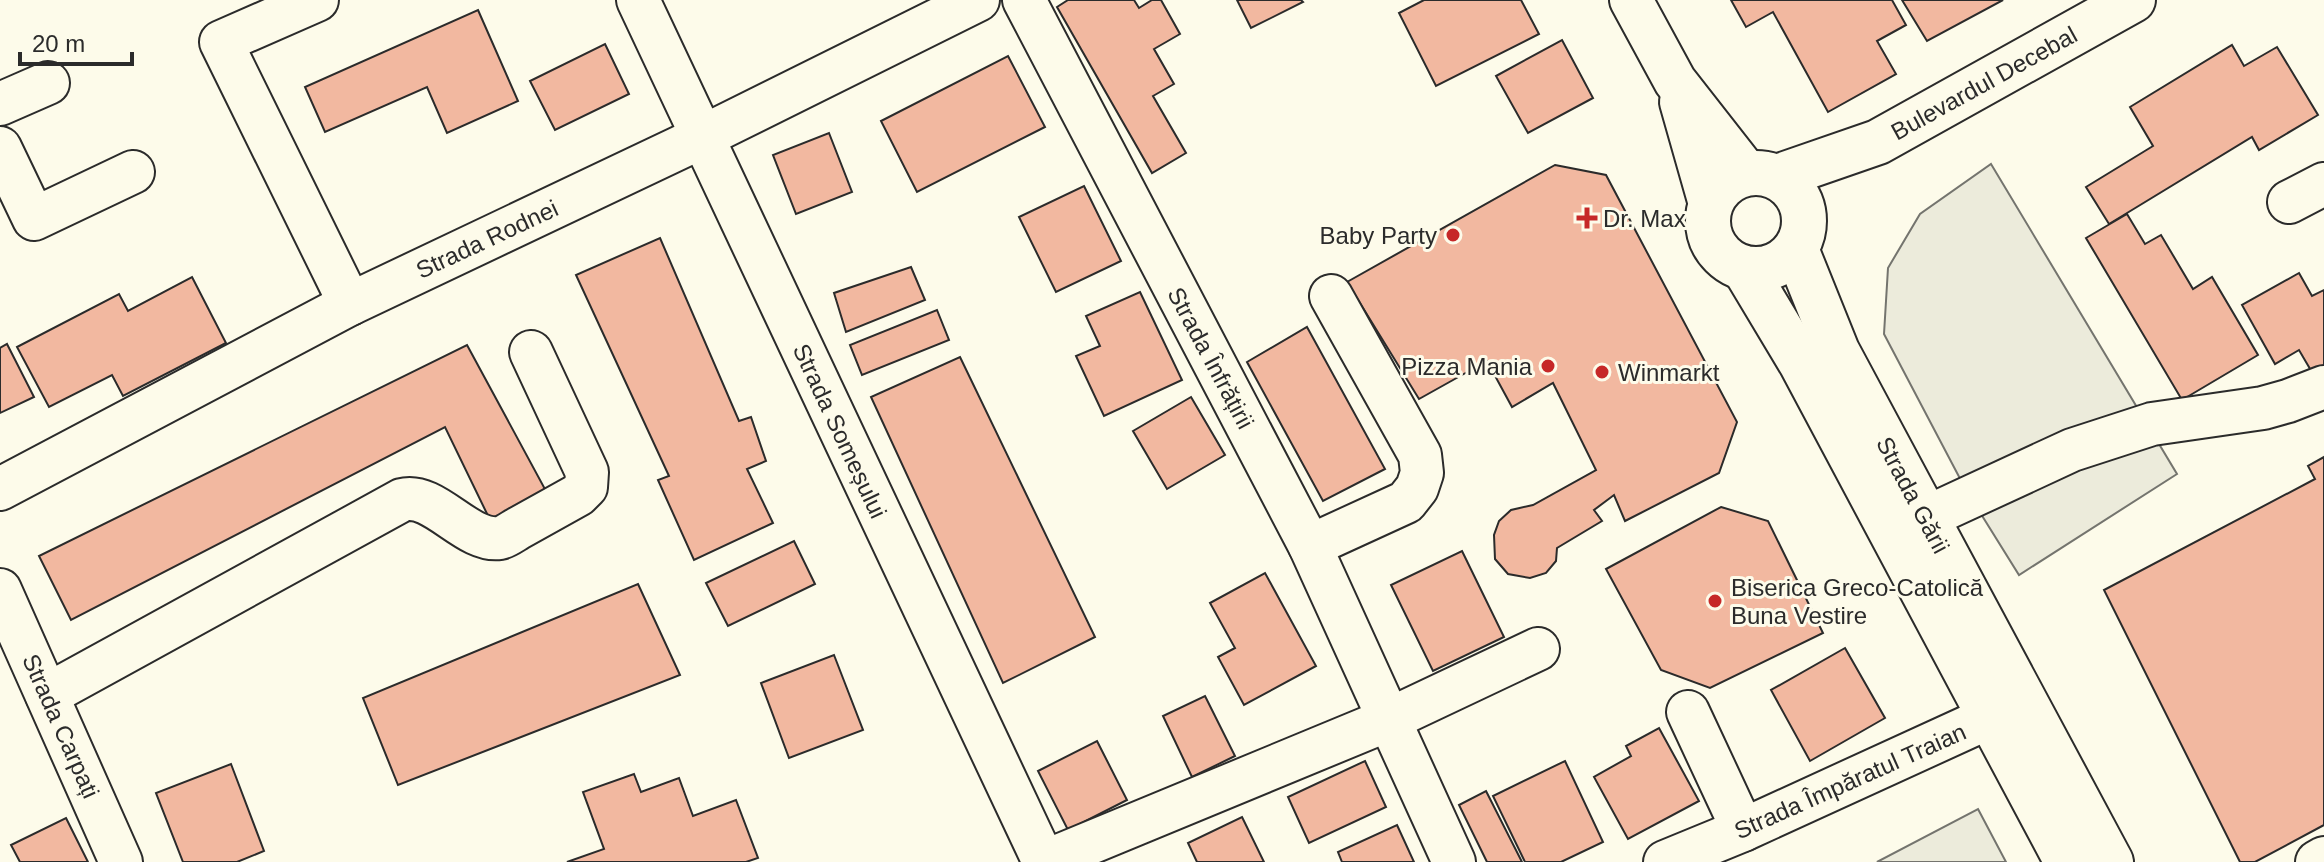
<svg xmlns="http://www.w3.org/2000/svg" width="2324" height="862" font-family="Arial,sans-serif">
  <rect width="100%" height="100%" fill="#fdfbea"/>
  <g fill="#ecebdb" stroke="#74746e" stroke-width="2">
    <polygon points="1991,164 2177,474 2019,575 1966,490 1884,334 1888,268 1920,214"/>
    <polygon points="1978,809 2006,862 1877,862"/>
  </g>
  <g fill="#f2b8a0" stroke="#2b2b2b" stroke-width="2">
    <polygon points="1068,0 1134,0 1139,8 1152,0 1161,0 1180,34 1154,49 1174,84 1153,96 1186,153 1152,173 1057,7"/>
    <polygon points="1237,0 1301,0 1303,2 1251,28"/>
    <polygon points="1424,0 1521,0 1539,34 1436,86 1399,13"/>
    <polygon points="1731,0 1892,0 1906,25 1877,41 1896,74 1828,112 1773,12 1746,27"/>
    <polygon points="1902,0 2003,0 1927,41"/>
    <polygon points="478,10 518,101 447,133 427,87 325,132 305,87"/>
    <polygon points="1562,40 1593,98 1528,133 1496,76"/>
    <polygon points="605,44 629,94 555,130 530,81"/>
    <polygon points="2232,45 2244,66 2277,47 2318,115 2259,150 2252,137 2109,224 2086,187 2153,146 2130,107"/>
    <polygon points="1008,56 1045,127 917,192 881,121"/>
    <polygon points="829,133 852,192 796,214 773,155"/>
    <polygon points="1555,165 1606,175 1737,422 1719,473 1625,521 1614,495 1594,510 1602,521 1557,548 1556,561 1546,573 1530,578 1508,574 1495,559 1494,535 1499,521 1511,510 1533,505 1596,470 1553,383 1512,407 1487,361 1419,399 1347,282"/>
    <polygon points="1084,186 1121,261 1056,292 1019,217"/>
    <polygon points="2127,214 2145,244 2161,235 2193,289 2212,277 2258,355 2182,400 2086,238"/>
    <polygon points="660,238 739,421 751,417 766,461 747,469 773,523 694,560 658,480 669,476 576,275"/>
    <polygon points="911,267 925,300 846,332 834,293"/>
    <polygon points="2299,273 2312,296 2324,290 2324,374 2316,379 2299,350 2275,364 2242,305"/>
    <polygon points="192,277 226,343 123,396 112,375 49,407 17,347 119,294 128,311"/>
    <polygon points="1140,292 1182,380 1104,416 1076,356 1100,346 1086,316"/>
    <polygon points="937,310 949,340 862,375 850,345"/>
    <polygon points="1307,327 1385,469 1323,501 1247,362"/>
    <polygon points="7,344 34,397 0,413 0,348"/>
    <polygon points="467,345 546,491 491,522 445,427 71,620 39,556"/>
    <polygon points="960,357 1095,637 1003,683 871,397"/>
    <polygon points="1191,397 1225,455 1167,489 1133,431"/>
    <polygon points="2324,457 2324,825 2255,862 2240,862 2104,590 2315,479 2308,466"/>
    <polygon points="1721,507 1768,521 1823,633 1710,688 1661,670 1606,569"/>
    <polygon points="794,541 815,584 728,626 706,583"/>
    <polygon points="1462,551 1504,637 1433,671 1391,585"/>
    <polygon points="1265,573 1316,666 1244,705 1218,657 1235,648 1210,603"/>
    <polygon points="638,584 680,675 398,785 363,698"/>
    <polygon points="1845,648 1885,718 1810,761 1771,690"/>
    <polygon points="834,655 863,730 789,758 761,683"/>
    <polygon points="1205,696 1235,756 1192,777 1163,716"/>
    <polygon points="1659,728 1699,801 1628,839 1594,777 1631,756 1626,746"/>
    <polygon points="1097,741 1127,800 1068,830 1038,771"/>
    <polygon points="1365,761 1386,807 1309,843 1288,797"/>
    <polygon points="1565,761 1603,842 1561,862 1525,862 1493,796"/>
    <polygon points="231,764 264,851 237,862 183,862 156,793"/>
    <polygon points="634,774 641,792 679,778 693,816 736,800 758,858 746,862 567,862 604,849 583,792"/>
    <polygon points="1486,791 1522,862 1487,862 1459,805"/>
    <polygon points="1242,817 1264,862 1197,862 1188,843"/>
    <polygon points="66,818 88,862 20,862 11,845"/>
    <polygon points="1397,825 1414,862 1342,862 1338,852"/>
  </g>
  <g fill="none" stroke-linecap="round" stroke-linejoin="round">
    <defs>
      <g id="minor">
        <polyline points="317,0 221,42 350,304"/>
        <polyline points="638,0 1044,862"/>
        <polyline points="1024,0 1310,546 1454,862"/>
        <polyline points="1631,0 1675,81 1747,173"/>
        <polyline points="1681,102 1710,204"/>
        <polyline points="0,104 48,83"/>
        <polyline points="0,148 34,219 133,172"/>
        <polyline points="2289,202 2324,184"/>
        <polyline points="0,489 350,304 702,137 978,0"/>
        <polyline points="1925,518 2072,450 2152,424 2263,408 2288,401 2324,387"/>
        <polyline points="1310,546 1406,502 1417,488 1422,473 1420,455 1331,296"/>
        <polyline points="0,590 121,862"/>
        <path d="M47,695L402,500C434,491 467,543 500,538C505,537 512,532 517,529C537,518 558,506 578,495L586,487L587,472L531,352"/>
        <polyline points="1688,712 1743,830"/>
        <polyline points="1044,862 1390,719 1538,649"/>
        <polyline points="1665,862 1743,830 1990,717"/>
        <polyline points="2317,862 2324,858"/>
      </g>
      <g id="major">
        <circle cx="1756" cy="221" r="48"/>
        <polyline points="1777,177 1878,142 2133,0"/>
        <polyline points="1796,249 1837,351 2111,862"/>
        <polyline points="1744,268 1801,363 2067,862"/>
      </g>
    </defs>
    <use href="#minor" stroke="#2b2b2b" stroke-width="46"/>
    <use href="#major" stroke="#2b2b2b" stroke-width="48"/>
    <use href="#minor" stroke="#fdfbea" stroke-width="42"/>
    <use href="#major" stroke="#fdfbea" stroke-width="44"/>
  </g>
  <g fill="#c62828" stroke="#fdfbea" stroke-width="3">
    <path d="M1583 206h8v8h8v8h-8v8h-8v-8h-8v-8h8z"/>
    <circle cx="1453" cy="235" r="8"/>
    <circle cx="1548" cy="366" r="8"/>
    <circle cx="1602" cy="372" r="8"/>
    <circle cx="1715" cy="601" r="8"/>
  </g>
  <g text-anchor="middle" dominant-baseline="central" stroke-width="6" stroke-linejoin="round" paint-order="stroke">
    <g font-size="24" fill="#2b2b2b" stroke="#fdfbea">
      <text transform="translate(1984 83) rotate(-29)">Bulevardul Decebal</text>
      <text transform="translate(487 239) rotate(-25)">Strada Rodnei</text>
      <text transform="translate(1211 358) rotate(62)">Strada Înfrățirii</text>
      <text transform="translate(840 431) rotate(65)">Strada Someșului</text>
      <text transform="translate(1913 495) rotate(62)">Strada Gării</text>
      <text transform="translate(61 726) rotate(66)">Strada Carpați</text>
      <text transform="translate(1850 781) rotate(-24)">Strada Împăratul Traian</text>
    </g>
    <g font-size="24" fill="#2b2b2b" stroke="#fdfbea" text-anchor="start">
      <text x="1603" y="218">Dr. Max</text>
      <text x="1437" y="235" text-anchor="end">Baby Party</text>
      <text x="1532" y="366" text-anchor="end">Pizza Mania</text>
      <text x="1618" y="372">Winmarkt</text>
      <text x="1731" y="587">Biserica Greco-Catolică<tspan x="1731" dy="28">Buna Vestire</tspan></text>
    </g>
  </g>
  <path d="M20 52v12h112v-12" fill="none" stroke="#2b2b2b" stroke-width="4"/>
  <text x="32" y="52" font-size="24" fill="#2b2b2b" stroke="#fdfbea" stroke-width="6" paint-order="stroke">20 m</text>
</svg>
